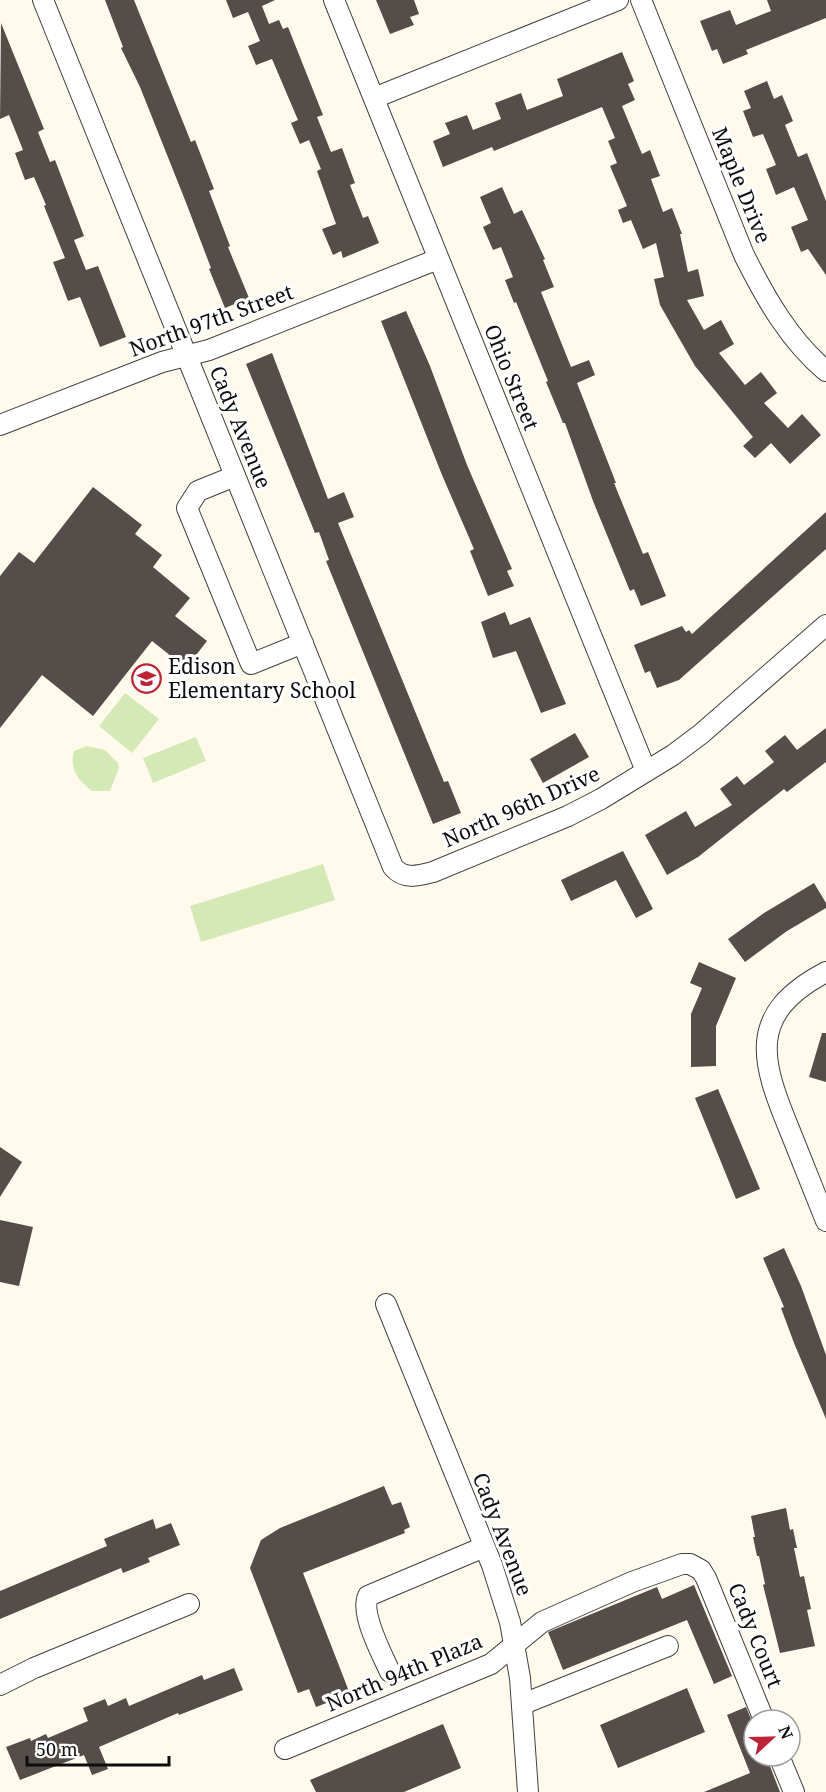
<svg xmlns="http://www.w3.org/2000/svg" width="826" height="1792" font-family="'Noto Serif',serif">
  <rect width="100%" height="100%" fill="#fffaec"/>
  <g fill="#d4e9b6">
    <polygon points="125,693 159,719 132,753 99,726"/>
    <polygon points="196,737 206,761 153,783 143,758"/>
    <path d="M87,746L105,750L118,763L119,768L110,791H92C78,781 69,768 74,751Z"/>
    <polygon points="323,864 335,900 201,942 190,906"/>
  </g>
  <g fill="#554d49">
    <polygon points="105,0 134,0 191,142 195,140 214,189 209,191 230,246 228,247 249,298 225,308 209,269 211,268 185,200 140,87 121,48 123,47"/>
    <polygon points="226,0 275,0 262,6 269,24 279,20 283,29 288,27 323,115 317,117 331,152 342,148 355,183 350,185 363,218 368,216 379,243 343,258 341,251 333,255 322,229 336,224 317,171 321,169 309,140 300,144 291,123 298,120 272,59 256,65 248,46 260,41 248,12 233,18"/>
    <polygon points="376,0 414,0 419,14 410,17 414,25 390,34"/>
    <polygon points="767,0 826,0 826,18 746,50 748,54 723,64 717,49 712,51 700,21 730,10 736,25 771,11"/>
    <polygon points="1,23 44,129 38,132 50,162 55,160 84,236 74,240 86,270 98,266 126,337 100,347 80,297 68,301 53,262 65,258 44,206 46,205 34,177 25,180 15,153 23,150 9,115 0,119"/>
    <polygon points="622,52 634,81 628,84 635,100 622,106 642,154 650,150 660,176 651,179 663,212 672,208 682,234 680,234 688,272 698,269 704,296 687,300 704,330 721,320 734,344 719,353 745,385 761,372 777,393 764,403 788,428 802,414 821,435 790,464 771,443 755,458 743,446 753,437 695,366 660,305 654,279 664,277 656,243 643,249 631,220 623,223 618,210 627,206 610,166 617,163 608,141 615,138 602,107 494,151 492,147 443,167 433,141 450,134 445,123 467,115 473,130 501,119 495,103 521,93 527,110 563,96 557,79"/>
    <polygon points="767,81 774,99 782,95 793,121 785,125 798,157 807,153 826,201 826,275 808,249 801,252 791,227 808,220 794,187 776,195 766,169 776,165 763,134 753,137 743,111 751,108 744,91"/>
    <polygon points="502,187 514,214 522,210 545,259 543,260 554,287 541,292 571,367 589,360 595,375 577,383 616,483 614,483 643,554 648,552 666,596 641,606 634,589 630,591 593,501 565,423 563,423 546,382 548,381 516,302 514,303 505,280 513,277 501,247 493,250 483,227 491,223 480,197"/>
    <polygon points="406,311 430,366 467,465 512,569 507,571 514,586 488,596 470,551 474,549 442,475 381,321"/>
    <polygon points="272,353 328,499 344,492 354,517 338,523 444,782 448,781 461,813 433,824 326,561 329,560 319,532 315,533 246,364"/>
    <polygon points="93,487 142,525 135,534 162,555 153,567 190,598 175,616 207,641 186,668 152,641 93,716 42,675 0,728 0,576 19,552 34,563"/>
    <polygon points="826,512 826,549 679,680 657,688 650,671 645,673 634,645 682,626 686,632 689,630 692,634"/>
    <polygon points="505,612 510,625 530,617 566,704 541,713 516,651 493,658 481,622"/>
    <polygon points="826,728 826,762 787,792 784,789 698,857 667,875 645,835 686,811 695,827 732,805 720,789 737,776 744,785 774,762 765,751 785,735 797,750"/>
    <polygon points="575,733 589,757 543,783 530,759"/>
    <polygon points="623,851 653,909 636,918 616,880 571,901 561,880"/>
    <polygon points="814,883 826,903 826,908 787,931 745,962 728,939 764,913"/>
    <polygon points="699,962 736,978 716,1026 716,1066 691,1067 691,1014 702,988 690,983"/>
    <polygon points="822,1033 826,1033 826,1082 809,1077"/>
    <polygon points="718,1089 760,1189 736,1199 695,1098"/>
    <polygon points="0,1147 22,1162 0,1197"/>
    <polygon points="0,1220 33,1227 19,1286 0,1282"/>
    <polygon points="784,1248 801,1286 826,1355 826,1419 794,1343 781,1308 784,1307 763,1258"/>
    <polygon points="384,1486 392,1505 401,1502 410,1527 404,1530 405,1533 303,1573 350,1694 316,1707 309,1689 298,1693 250,1568 261,1540 280,1528"/>
    <polygon points="786,1508 790,1530 793,1529 797,1548 794,1548 800,1577 804,1576 811,1609 807,1610 815,1646 780,1653 763,1585 765,1584 759,1556 757,1556 753,1537 755,1537 751,1516"/>
    <polygon points="153,1519 156,1529 171,1523 180,1545 148,1558 150,1562 123,1573 121,1568 0,1619 0,1591 107,1546 104,1539"/>
    <polygon points="694,1585 732,1676 714,1684 687,1620 563,1670 548,1632 657,1587 662,1599"/>
    <polygon points="234,1668 243,1690 179,1715 178,1713 99,1747 108,1769 92,1775 84,1755 20,1780 6,1747 30,1738 31,1741 46,1734 48,1738 88,1721 83,1708 105,1699 108,1706 126,1698 129,1706 202,1675 204,1680"/>
    <polygon points="687,1688 705,1732 618,1768 600,1725"/>
    <polygon points="746,1707 754,1726 754,1756 766,1756 780,1792 704,1792 750,1773 727,1715"/>
    <polygon points="443,1724 461,1768 404,1792 316,1792 310,1780"/>
  </g>
  <g fill="none" stroke-linecap="round" stroke-linejoin="round">
    <defs>
      <g id="minor">
        <path d="M43,0L393,867C404,880 418,876 433,872L568,816L601,799L673,755L701,734L826,625"/>
        <polyline points="334,0 646,771"/>
        <path d="M641,0L744,255C765,297 789,340 826,371"/>
        <polyline points="374,98 618,0"/>
        <polyline points="0,425 162,362 209,350 438,259"/>
        <polyline points="235,476 198,491 187,508 251,664 303,643"/>
        <path d="M826,972C746,1014 761,1061 790,1131C802,1161 814,1191 826,1221"/>
        <polyline points="386,1304 492,1565 510,1622 520,1678 528,1792"/>
        <path d="M390,1672C382,1654 360,1614 368,1596L484,1547"/>
        <polyline points="0,1685 34,1668 189,1604"/>
        <polyline points="523,1704 668,1646"/>
        <polyline points="285,1749 491,1664 542,1622 632,1582 682,1564 690,1564 701,1570 706,1578 764,1720"/>
        <polyline points="779,1756 794,1792"/>
      </g>
    </defs>
    <use href="#minor" stroke="#404040" stroke-width="22"/>
    <use href="#minor" stroke="#fff" stroke-width="20"/>
  </g>
  <defs>
    <symbol id="school-ring" viewBox="-11 -11 22 22"><circle r="9.5" fill="#fff" stroke="#bd2536" stroke-width="1.5"/><path d="M0-5L7-2L0 1L-7-2ZM-4 1L0 2.5L4 1V4Q0 6-4 4Z" fill="#bd2536"/></symbol>
  </defs>
  <g fill-rule="evenodd">
    <use href="#school-ring" x="130" y="662" width="33" height="33"/>
  </g>
  <g text-anchor="middle" dominant-baseline="central" stroke-width="6" stroke-linejoin="round" paint-order="stroke">
    <g font-size="21" fill="#0d0d0d" stroke="#fff">
      <text transform="translate(742 185) rotate(68)">Maple Drive</text>
      <text transform="translate(211 320) rotate(-20)">North 97th Street</text>
      <text transform="translate(512 377) rotate(68)">Ohio Street</text>
      <text transform="translate(241 427) rotate(68)">Cady Avenue</text>
      <text transform="translate(521 806) rotate(-24)">North 96th Drive</text>
      <text transform="translate(503 1534) rotate(69)">Cady Avenue</text>
      <text transform="translate(756 1635) rotate(68)">Cady Court</text>
      <text transform="translate(404 1672) rotate(-23)">North 94th Plaza</text>
    </g>
    <g font-size="21" fill="#0d0d0d" stroke="#fff" text-anchor="start">
      <text x="168" y="666">Edison<tspan x="168" dy="24">Elementary School</tspan></text>
    </g>
  </g>
  <g transform="translate(772 1738) rotate(68)"><circle r="28" fill="#ffffff" stroke="#9e9e9e" stroke-width="1.5"/>
  <path d="M0-4.5L10 22L0 15L-10 22Z" fill="#bd2536"/>
  <text y="-9" font-size="16" font-weight="bold" text-anchor="middle" fill="#0d0d0d">N</text>
  </g>
  <path d="M27 1756v9h142v-9" fill="none" stroke="#0d0d0d" stroke-width="3"/>
  <text x="36" y="1756" font-size="18" fill="#0d0d0d" stroke="#ffffff" stroke-width="4.5" paint-order="stroke">50 m</text>
</svg>
